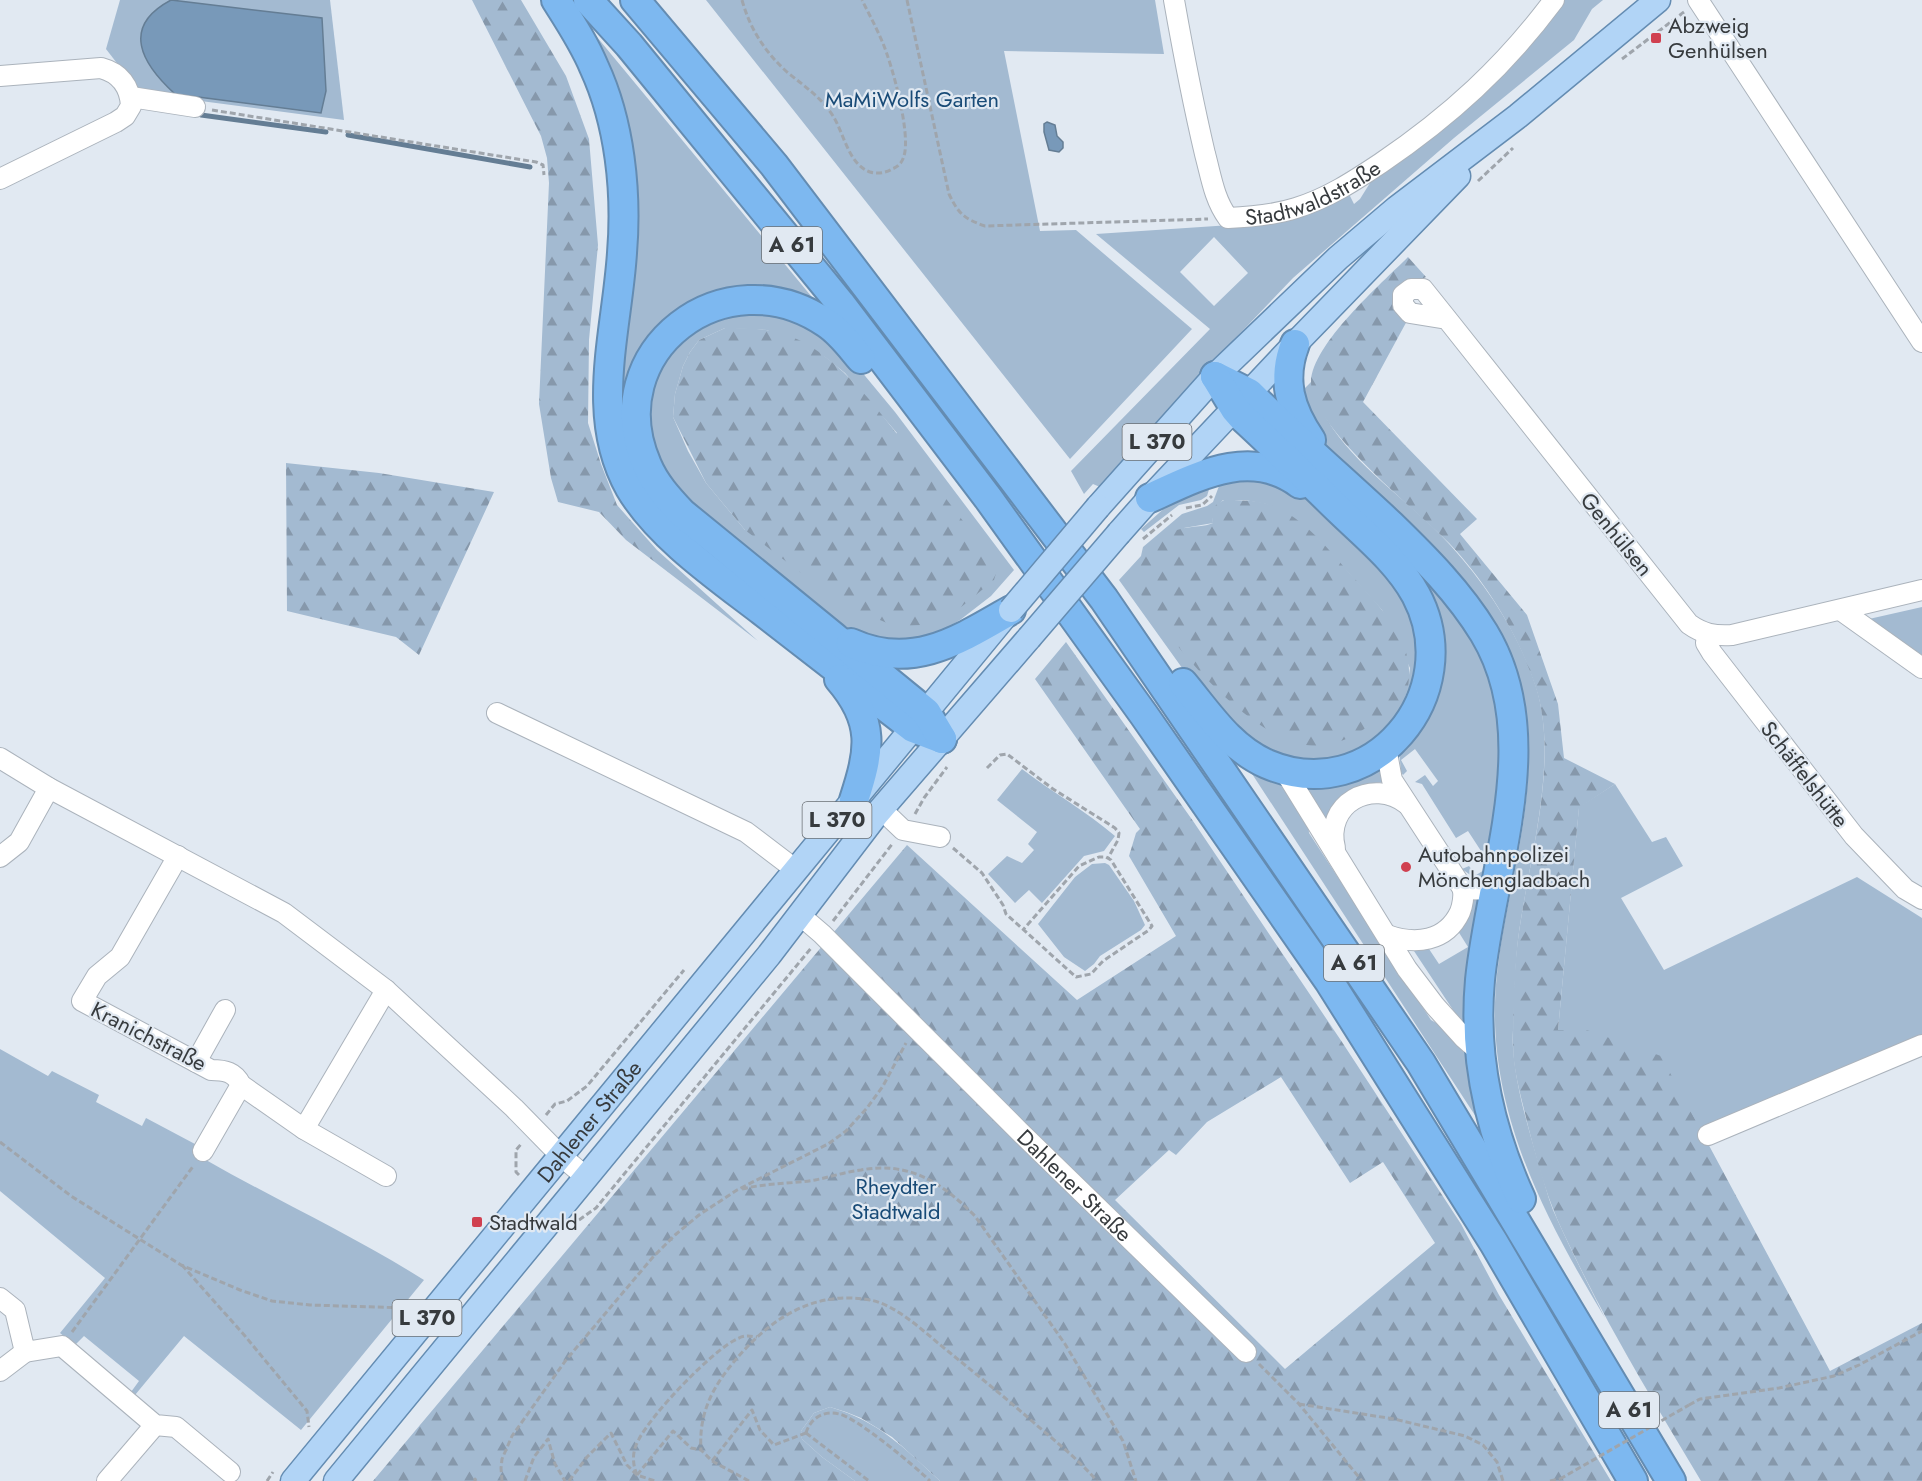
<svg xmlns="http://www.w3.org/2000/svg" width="1922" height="1481" font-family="Jost,sans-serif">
  <defs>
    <pattern id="forest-firs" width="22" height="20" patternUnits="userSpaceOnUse" patternTransform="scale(1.5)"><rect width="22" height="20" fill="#a3bad1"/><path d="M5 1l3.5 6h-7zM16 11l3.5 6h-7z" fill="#8698ab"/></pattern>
  </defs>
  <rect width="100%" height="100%" fill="#e1e9f2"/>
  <g fill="#a3bad1" fill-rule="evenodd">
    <polygon points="120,0 330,0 344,120 140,93 106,49"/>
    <polygon points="706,0 1155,0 1164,54 1004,51 1040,231 1076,230 1192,329 1070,459"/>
    <path d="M1562,0H1603L1592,9L1574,40L1454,138L1293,278L1228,346L1100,487L1093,484L1084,494L1071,471L1210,329L1096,234L1231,225L1348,192L1354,204L1360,199L1375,175ZM1214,237L1248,273L1214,306L1180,272Z"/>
    <polygon points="587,25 816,302 811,305 683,313 619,443 628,275"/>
    <path d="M764,310L820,332L861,371L895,412L1014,570L991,596L960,620L935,635L912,644L868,639L830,617L714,525L687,498L661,465L651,429L649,406L653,384L670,351L711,319ZM725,328L767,330L825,357L845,373L897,433L745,530L706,483L688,451L673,417L675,394L683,366L690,352L699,340Z"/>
    <path d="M1311,382C1330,454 1404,493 1451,546C1488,587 1519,634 1536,687C1558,756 1532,849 1521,919C1516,947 1515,978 1514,1007C1514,1021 1512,1035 1513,1048C1516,1088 1528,1127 1539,1165C1544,1180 1547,1195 1553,1210C1569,1246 1587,1282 1605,1318C1541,1212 1483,1101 1497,974C1505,899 1532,819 1528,745C1527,719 1521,694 1515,669L1315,433L1298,395Z"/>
    <path d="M1228,472L1298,488L1373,561L1395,589L1410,613L1417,635L1419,666L1405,706L1377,739L1346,756L1322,760H1299L1259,746L1213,711L1119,580L1141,556L1143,547L1182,514L1207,506L1213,502L1219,486L1227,482ZM1223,500H1245L1266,504L1292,517L1318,539L1382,610L1410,668L1406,696L1365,728L1184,528L1213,523L1212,512Z"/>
    <polygon points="1211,483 1207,496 1201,500 1179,505 1144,532 1141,529 1177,497"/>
    <polygon points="1374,520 1482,640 1508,733 1485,877 1476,879 1462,869 1469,866 1476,875 1486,869 1479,857 1483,854 1468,831 1456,838 1422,784 1415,782 1425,775 1433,786 1438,781 1415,749 1401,760 1407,771 1403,775 1401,772 1399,749 1435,685"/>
    <polygon points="1922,607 1922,655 1869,619"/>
    <polygon points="1243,760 1273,773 1287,787 1308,821 1309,833 1431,1020 1443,1027 1474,1059 1497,1149"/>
    <path d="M1378,762L1384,782C1350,784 1347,796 1327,820L1301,780Z"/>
    <path d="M1022,769C1052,792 1086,811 1115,836L1104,851L1084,856L1042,903L1029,890L1015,903L988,874L1007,856L1022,863L1034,850L1028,844L1037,832L997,800Z"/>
    <polygon points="1615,784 1652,842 1666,837 1683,866 1621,898 1664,970 1857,877 1922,918 1922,1042 1704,1136 1558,1030 1579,807"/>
    <polygon points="1105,863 1109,865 1134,901 1145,925 1141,930 1100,956 1094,964 1085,971 1064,957 1038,924 1075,877 1092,864"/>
    <polygon points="1485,897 1473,1029 1457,1016 1414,951 1429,949 1439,964 1468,947 1458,931 1472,898"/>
    <path d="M0,1049L48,1076L52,1071L99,1095L96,1102L142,1126L146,1118L210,1152L206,1160C278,1201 354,1236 424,1280L301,1430L184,1336L135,1395L131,1392L139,1381L84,1336L75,1345L60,1333L105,1278L0,1191Z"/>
    <path d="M830,1407C880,1422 903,1447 940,1481H855L822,1457L802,1439L801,1431L814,1413Z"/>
  </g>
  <g fill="url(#forest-firs)" fill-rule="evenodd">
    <polygon points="472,0 521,0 566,76 589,139 598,245 589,340 588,423 601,464 617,505 657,550 758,641 626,540 599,512 558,502 551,478 539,404 549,183 547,158 541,136"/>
    <path d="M1408,257L1426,277L1404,288L1408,319L1363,402L1477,519L1460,534L1527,615L1558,704L1564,758L1615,784L1579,808L1558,1030H1587L1661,1056L1830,1371L1922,1323V1481H1701C1657,1407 1612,1334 1575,1257C1567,1240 1558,1223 1552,1206C1542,1180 1535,1153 1528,1126C1522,1099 1513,1072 1513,1044C1513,1003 1514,959 1521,919C1532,848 1559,755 1535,685C1518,634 1486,582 1449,543C1418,511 1310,427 1311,382C1312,344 1381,284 1408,257Z"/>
    <path d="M725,328C745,328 765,328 784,334C840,352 887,421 922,467C945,497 968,528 991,558L997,570L994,580L960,608L922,625L903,626L887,623L840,603L745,530L706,483L673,417L675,394L683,366L690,352L699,340Z"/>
    <polygon points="286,463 379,473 494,492 419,655 396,637 287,611"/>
    <path d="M1224,500C1237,500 1251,500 1264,503C1302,513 1329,551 1354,578C1379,606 1412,638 1409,678C1408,688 1407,697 1401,704C1396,712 1383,716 1375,722C1358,733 1339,746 1317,746C1261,746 1191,666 1160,623C1154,616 1145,606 1142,597C1139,588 1139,576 1138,566C1150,548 1162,532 1185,528C1194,526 1204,527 1213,523L1211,512L1216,505Z"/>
    <path d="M1066,642L1193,821L1342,1042L1461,1224L1499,1295L1611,1481H940L892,1437L861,1418L846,1412L830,1407L814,1413L801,1431L802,1439L822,1457L855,1481H373L907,845L1077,1000L1176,936L1129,856L1136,833L1140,829L1035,679ZM1281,1077L1350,1183L1383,1162L1435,1243L1285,1369L1115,1200L1169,1150L1176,1155L1207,1122Z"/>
  </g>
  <g fill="#7899b9" stroke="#647d94" stroke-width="1.5">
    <path d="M171,0L322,18L326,91L321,113L175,94C142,64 120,27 171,0Z"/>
    <polygon points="1047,122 1055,125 1057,136 1063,142 1063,148 1059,152 1049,150 1044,132 1044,124"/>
  </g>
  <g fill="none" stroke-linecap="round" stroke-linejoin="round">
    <g stroke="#647d94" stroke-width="5">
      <polyline points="201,115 326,132"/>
      <polyline points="348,135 530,167"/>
    </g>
    <defs>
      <g id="minor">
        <path id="s1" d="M1174,0C1183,51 1193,103 1205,154C1211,176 1214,199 1228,218C1252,217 1274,215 1296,208C1328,198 1354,181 1381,163C1450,116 1504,67 1554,0"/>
        <polyline points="1698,0 1922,342"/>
        <path d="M0,76L101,68C120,73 130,86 131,106L125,116L116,122L0,179"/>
        <polyline points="131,97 195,107"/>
        <path d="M1447,319L1410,313L1403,305V295L1411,289H1423L1447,319L1689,624C1703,634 1714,636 1732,635L1922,590"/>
        <polyline points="1842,611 1922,668"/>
        <polyline points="1707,634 1706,643 1712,653 1854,836 1905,889 1922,899"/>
        <polyline points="497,713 746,832 796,870"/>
        <polyline points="1386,748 1392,780 1463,889 1494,890"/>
        <polyline points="0,758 49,788 284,913 386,990 514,1108 561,1156 586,1177"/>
        <polyline points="1284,770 1407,969 1435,1006 1464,1038 1481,1053"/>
        <polyline points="881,809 903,830 940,837"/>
        <path d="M1335,848C1324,804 1372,777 1407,804"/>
        <path d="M178,856L120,957L97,976L82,1001L211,1070C225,1070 235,1072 241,1085L304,1129L386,1176"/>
        <polyline points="0,857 19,842 49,788"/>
        <path id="s2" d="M801,916L822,934L1019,1131L1246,1352"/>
        <path d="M1387,935C1415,945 1446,942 1460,912C1463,904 1464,898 1463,889"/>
        <polyline points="196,1062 225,1010"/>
        <polyline points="304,1129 386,990"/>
        <polyline points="1708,1135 1922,1045"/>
        <polyline points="203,1151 241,1085"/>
        <polyline points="0,1298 15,1310 25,1352 62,1346 155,1425 176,1427 230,1472"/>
        <polyline points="0,1371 25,1352"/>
        <polyline points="107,1481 155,1425"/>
      </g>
      <g id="major">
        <polyline points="1098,507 1215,376 1338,258 1397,208 1518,116 1658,0"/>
        <polyline points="1119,533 1150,498 1295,344 1458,176"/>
        <path id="s3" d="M293,1481L1005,616"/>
        <polyline points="336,1481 769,955 876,815 1029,638"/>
      </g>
      <g id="highway">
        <path d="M556,0C570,22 584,43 594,67C620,123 627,192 622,253C617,331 589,416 630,488C658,536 719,578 762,611C813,650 863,689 913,728L942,739"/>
        <polyline points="588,0 629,45 840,303 988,498 1144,715 1329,981 1494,1243 1633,1481"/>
        <polyline points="635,0 774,165 1104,599 1421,1063 1671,1481"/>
        <path d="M1295,344C1281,380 1290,409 1311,440"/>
        <path d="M861,359C850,346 840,332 826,323C725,254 597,351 647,465C655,484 668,498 682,513L926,712L942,739"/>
        <path d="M1215,376L1249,393C1295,439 1344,481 1391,525C1425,558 1459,592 1484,633C1547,737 1491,869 1480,980C1473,1056 1490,1131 1521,1199"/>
        <path d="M1150,498C1198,476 1251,447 1300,484"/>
        <path d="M851,643C912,671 959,640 1011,610"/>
        <path d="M839,679C876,722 870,751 854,800"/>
        <path d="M1183,683C1208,713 1230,748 1267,764C1372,809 1468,693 1416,595C1398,562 1367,537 1340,511C1308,480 1276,448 1242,417L1235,409L1215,376"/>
      </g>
    </defs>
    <use href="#minor" stroke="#abb3bc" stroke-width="22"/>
    <use href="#major" stroke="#648cb2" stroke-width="27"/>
    <use href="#highway" stroke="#648cb2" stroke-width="32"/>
    <g stroke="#9fa5ac" stroke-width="3" stroke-dasharray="6 3" stroke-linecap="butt">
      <path d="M742,0C750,29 765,52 787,72C804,86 821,97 833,116C844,133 848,164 870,172C877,174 886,173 892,169C898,167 902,163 904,156C911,133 892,64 882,41C876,27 869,14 862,0"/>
      <path d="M907,0L949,194C959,215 965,219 985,226L1208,219"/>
      <polyline points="1622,59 1684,12"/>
      <polyline points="212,110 536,162 543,165 544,175"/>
      <polyline points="1478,181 1513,148"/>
      <polyline points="1186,508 1202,505 1212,496"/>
      <polyline points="1143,539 1172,515"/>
      <polyline points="987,768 1000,755 1007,754 1053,789 1115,828 1119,833 1118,840 1108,858"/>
      <polyline points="915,814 924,798 947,767"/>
      <polyline points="953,848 982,873 1003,905 1006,914 1076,977 1091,974 1103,961 1149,930 1152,926 1111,860 1106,857 1099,857 1079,866 1023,930"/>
      <polyline points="833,921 893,843"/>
      <polyline points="546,1115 555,1104 567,1101 587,1086 684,970"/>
      <polyline points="0,1142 71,1196 181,1265 240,1290 272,1301 310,1305 407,1308"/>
      <polyline points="519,1175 516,1172 516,1150 522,1143"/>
      <path d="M742,1189C766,1183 791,1184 815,1180C830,1177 845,1172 861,1170C910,1161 942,1183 975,1216L1065,1344L1123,1441L1136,1481"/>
      <polyline points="579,1220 596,1208 812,947"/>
      <polyline points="182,1265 245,1336 307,1411 309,1427"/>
      <polyline points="72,1332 194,1165"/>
      <polyline points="1259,1364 1299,1404 1362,1481"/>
      <polyline points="1299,1404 1394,1419 1465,1436 1483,1445 1497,1462 1503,1481"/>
      <polyline points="1689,1405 1700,1399 1779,1388 1834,1376 1859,1365 1922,1331"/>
      <path d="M806,1433C810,1419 823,1410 839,1414C856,1417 916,1467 930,1481"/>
      <polyline points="806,1433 869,1481"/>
      <polyline points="712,1461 752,1410 760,1430 774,1445 806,1433"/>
      <path d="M637,1475C632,1463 632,1451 639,1439C652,1414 713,1349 739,1338C745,1335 750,1336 757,1337"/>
      <polyline points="637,1475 673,1431 691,1448 701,1450"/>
      <polyline points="267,1481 273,1472"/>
      <polyline points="475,1481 475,1479 476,1481"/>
      <polyline points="502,1481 501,1468 502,1459 512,1436 566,1360 653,1257 675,1235 699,1215 737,1190 828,1144 846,1131 867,1108 883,1086 906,1043"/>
      <polyline points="525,1481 534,1457 548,1439 555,1464 565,1481"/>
      <polyline points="569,1481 587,1457 611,1433 627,1465 637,1475 655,1481"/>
      <path d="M749,1481L712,1461L701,1450C698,1406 719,1377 748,1346C781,1312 821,1291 870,1300C898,1305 927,1335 949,1352C977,1375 1006,1398 1033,1422C1055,1441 1078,1459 1097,1481"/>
      <polyline points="1550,1481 1560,1479"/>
    </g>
    <use href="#minor" stroke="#fff" stroke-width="20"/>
    <use href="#major" stroke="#b1d4f6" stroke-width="24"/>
    <use href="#highway" stroke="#7db8f0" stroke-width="28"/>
    <defs>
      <g id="major-bridge">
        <polyline points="1011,610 1098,507"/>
        <polyline points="1029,638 1119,533"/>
      </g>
    </defs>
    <use href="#major-bridge" stroke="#648cb2" stroke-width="27" stroke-linecap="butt"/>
    <polyline stroke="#9fa5ac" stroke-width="3" stroke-dasharray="6 3" stroke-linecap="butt" points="1560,1479 1689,1405"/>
    <use href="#major-bridge" stroke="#b1d4f6" stroke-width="24"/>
  </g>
  <g fill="#d04050" stroke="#e1e9f2" stroke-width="2">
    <rect x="1650" y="32" width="12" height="12" rx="3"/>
    <circle cx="1406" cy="867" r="6"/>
    <rect x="471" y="1216" width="12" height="12" rx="3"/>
  </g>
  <g text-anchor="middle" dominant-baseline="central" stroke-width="4.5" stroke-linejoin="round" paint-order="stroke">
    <g fill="#e1e9f2" stroke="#6a6f74" stroke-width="1.5">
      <rect x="762" y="227" width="60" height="36" rx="4.5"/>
      <rect x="1122.5" y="424" width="69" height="36" rx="4.5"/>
      <rect x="802.5" y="802" width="69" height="36" rx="4.5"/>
      <rect x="1324" y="945" width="60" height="36" rx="4.5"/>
      <rect x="392.5" y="1300" width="69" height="36" rx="4.5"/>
      <rect x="1599" y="1392" width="60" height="36" rx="4.5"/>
    </g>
    <g font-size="21" font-weight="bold" fill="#373b3e">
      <text x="792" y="245">A 61</text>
      <text x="1157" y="442">L 370</text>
      <text x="837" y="820">L 370</text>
      <text x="1354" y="963">A 61</text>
      <text x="427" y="1318">L 370</text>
      <text x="1629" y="1410">A 61</text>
    </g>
    <g font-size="22" fill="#373b3e" stroke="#e1e9f2" text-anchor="start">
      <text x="1668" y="25">Abzweig<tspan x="1668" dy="25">Genhülsen</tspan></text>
      <text x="1418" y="854">Autobahnpolizei<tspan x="1418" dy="25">Mönchengladbach</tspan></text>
      <text x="489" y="1222">Stadtwald</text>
    </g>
    <g font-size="22" fill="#194b77" stroke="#e1e9f2">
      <text x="912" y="99">MaMiWolfs Garten</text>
      <text x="896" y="1186">Rheydter<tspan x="896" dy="25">Stadtwald</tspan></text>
    </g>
    <g font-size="22" fill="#373b3e" stroke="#e1e9f2">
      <text stroke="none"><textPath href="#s1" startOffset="315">Stadtwaldstraße</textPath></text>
      <text transform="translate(1617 534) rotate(51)">Genhülsen</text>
      <text transform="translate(1805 774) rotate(52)">Schäffelshütte</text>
      <text transform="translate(149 1036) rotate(27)">Kranichstraße</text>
      <text stroke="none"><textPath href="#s3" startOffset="466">Dahlener Straße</textPath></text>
      <text stroke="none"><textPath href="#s2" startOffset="384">Dahlener Straße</textPath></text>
    </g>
  </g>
</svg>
